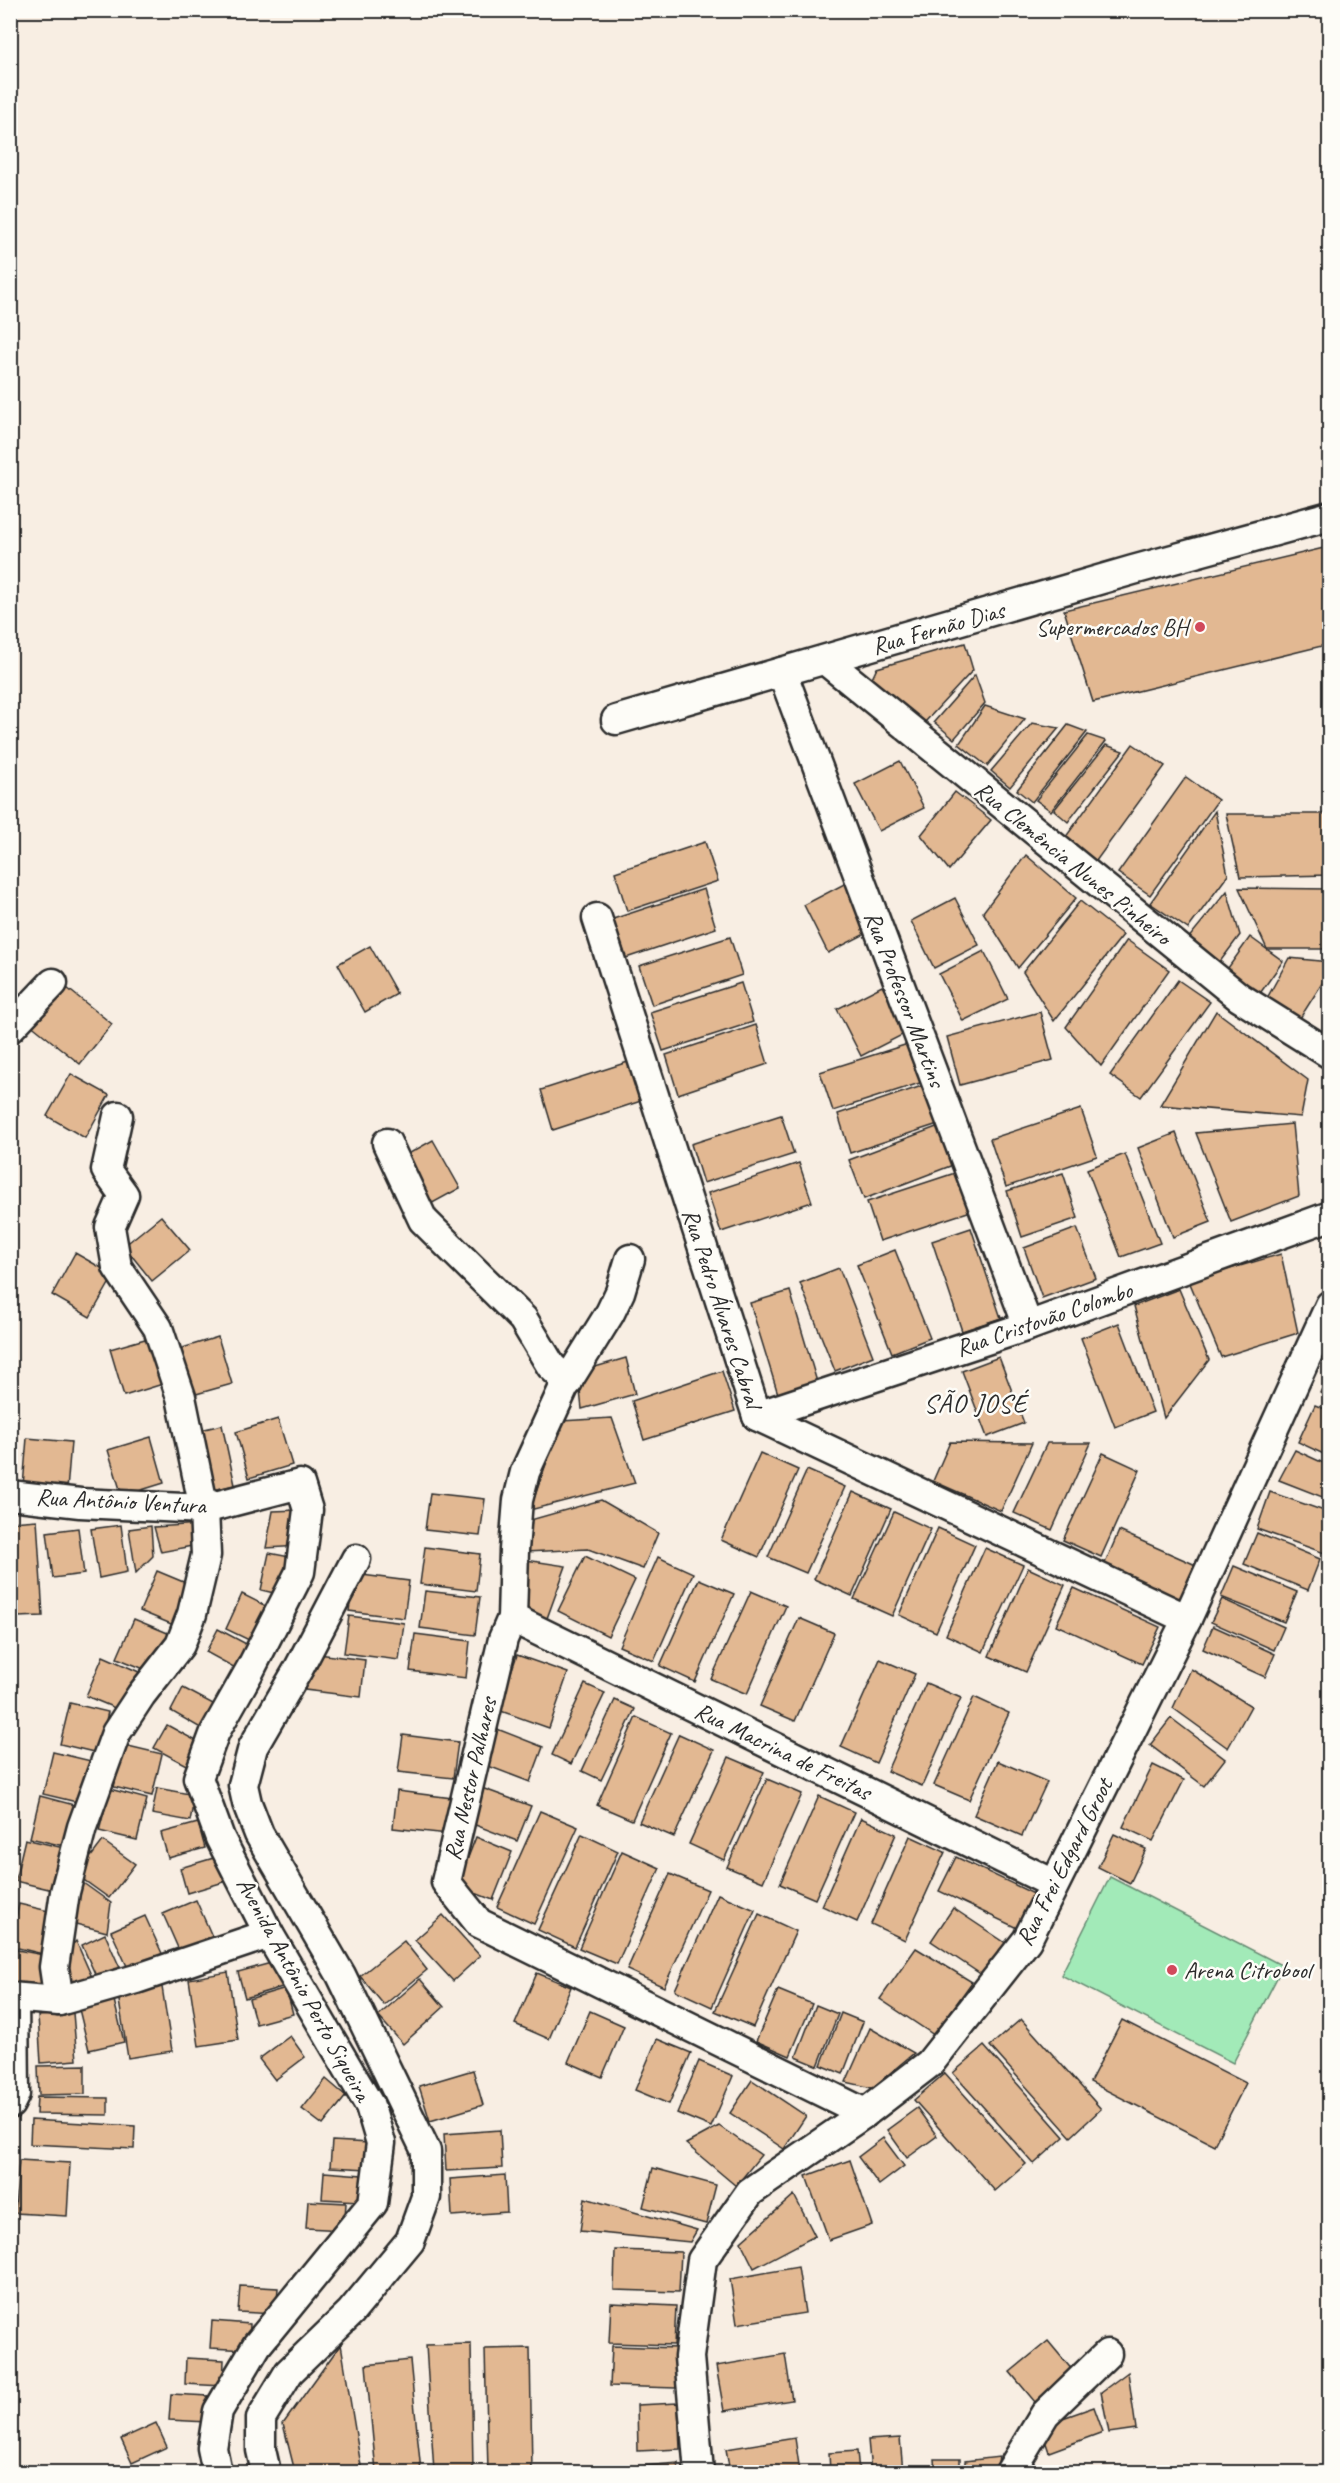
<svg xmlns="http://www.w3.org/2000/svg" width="1340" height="2483" font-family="Caveat,sans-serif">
  <rect width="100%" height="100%" fill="#f8eee3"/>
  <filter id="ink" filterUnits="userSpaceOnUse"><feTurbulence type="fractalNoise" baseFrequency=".0167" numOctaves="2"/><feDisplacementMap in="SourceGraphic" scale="12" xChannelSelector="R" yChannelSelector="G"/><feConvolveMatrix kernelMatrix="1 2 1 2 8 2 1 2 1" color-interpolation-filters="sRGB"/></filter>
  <g filter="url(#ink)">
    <polygon fill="#a2eab8" stroke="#668a72" stroke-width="1.5" points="1110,1877 1283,1966 1233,2063 1061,1975"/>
    <g fill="#e2b892" stroke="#2b2b2b" stroke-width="1.5">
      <polygon points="1328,547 1330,644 1093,702 1064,610"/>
      <polygon points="965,643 973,670 925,722 870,683 877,668"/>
      <polygon points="975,675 985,703 954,739 934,722"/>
      <polygon points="985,706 1025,719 987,766 959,744"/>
      <polygon points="1032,723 1059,728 1010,787 991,771"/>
      <polygon points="1068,725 1087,732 1032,802 1017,790"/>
      <polygon points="1088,735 1106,741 1051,811 1036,800"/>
      <polygon points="1133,744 1165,766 1096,861 1065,838"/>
      <polygon points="1106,745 1123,751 1068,822 1054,810"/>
      <polygon points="900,761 924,808 879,831 855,784"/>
      <polygon points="1186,777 1218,800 1150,895 1118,873"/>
      <polygon points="955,792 991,820 949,870 921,835"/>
      <polygon points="1215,811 1228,875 1188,929 1150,903"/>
      <polygon points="1226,814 1330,814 1330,875 1240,877"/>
      <polygon points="705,842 718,881 627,911 615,872"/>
      <polygon points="1026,855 1076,898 1018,968 983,912"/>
      <polygon points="848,882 873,930 828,953 804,905"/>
      <polygon points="1239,888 1330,889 1330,949 1267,949"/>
      <polygon points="704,889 716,928 626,958 613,919"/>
      <polygon points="1227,891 1240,935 1219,963 1187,940"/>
      <polygon points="955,898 979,945 934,968 911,921"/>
      <polygon points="1080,901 1123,935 1054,1021 1023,972"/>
      <polygon points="730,937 742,975 652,1005 639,966"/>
      <polygon points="1250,937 1283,961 1256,999 1223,975"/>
      <polygon points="1127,940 1169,970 1101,1066 1066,1027"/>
      <polygon points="370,946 397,994 365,1012 338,964"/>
      <polygon points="984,951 1008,999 963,1021 939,974"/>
      <polygon points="1289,958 1330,962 1330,971 1297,1023 1266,1000"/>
      <polygon points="1178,980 1210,1002 1141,1097 1110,1075"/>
      <polygon points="741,983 753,1022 663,1051 650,1012"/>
      <polygon points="62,984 112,1024 80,1064 30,1024"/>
      <polygon points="882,986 906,1033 861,1056 837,1009"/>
      <polygon points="1216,1011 1308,1080 1301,1117 1160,1105"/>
      <polygon points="1040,1012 1053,1060 960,1085 947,1037"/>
      <polygon points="756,1025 768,1064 678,1094 666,1055"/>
      <polygon points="911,1043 923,1082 833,1111 820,1072"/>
      <polygon points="631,1061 644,1100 553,1130 541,1090"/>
      <polygon points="71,1074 109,1095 85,1138 47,1116"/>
      <polygon points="928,1084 941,1123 850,1153 838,1114"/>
      <polygon points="1081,1109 1097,1156 1006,1187 990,1139"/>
      <polygon points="781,1115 794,1154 703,1183 691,1144"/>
      <polygon points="1292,1124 1299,1196 1231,1222 1196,1133"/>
      <polygon points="939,1126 953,1165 864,1199 849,1160"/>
      <polygon points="1176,1133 1211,1222 1173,1237 1138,1148"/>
      <polygon points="433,1140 460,1188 427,1206 401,1158"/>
      <polygon points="1125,1154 1160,1243 1121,1257 1087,1169"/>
      <polygon points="799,1163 812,1202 721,1232 708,1193"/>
      <polygon points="958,1172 971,1211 880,1241 867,1202"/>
      <polygon points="1063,1173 1078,1218 1022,1237 1007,1191"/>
      <polygon points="161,1216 190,1250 152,1281 124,1246"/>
      <polygon points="971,1228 1001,1318 962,1331 932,1241"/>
      <polygon points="1077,1228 1096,1278 1042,1298 1024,1248"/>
      <polygon points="895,1250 930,1338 892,1353 857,1265"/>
      <polygon points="75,1253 114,1275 90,1317 52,1295"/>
      <polygon points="1281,1254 1298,1333 1221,1357 1189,1281"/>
      <polygon points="839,1268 873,1356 835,1371 800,1283"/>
      <polygon points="1179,1289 1209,1360 1164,1418 1134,1306"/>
      <polygon points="790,1291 817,1382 778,1394 750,1303"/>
      <polygon points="1119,1323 1153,1412 1115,1427 1081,1338"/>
      <polygon points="152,1337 166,1383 124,1396 110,1349"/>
      <polygon points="218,1337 232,1384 189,1396 176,1350"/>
      <polygon points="999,1357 1024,1423 987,1437 962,1371"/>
      <polygon points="626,1358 635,1394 582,1409 578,1372"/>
      <polygon points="1330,1370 1330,1398 1320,1393"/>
      <polygon points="722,1371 735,1411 644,1440 632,1401"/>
      <polygon points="1315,1405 1330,1411 1330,1457 1298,1442"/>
      <polygon points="612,1418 635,1483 530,1510 561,1421"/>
      <polygon points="278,1419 292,1465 249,1478 236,1432"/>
      <polygon points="222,1425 235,1485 209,1491 196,1431"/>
      <polygon points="151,1437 164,1483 122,1496 108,1450"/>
      <polygon points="27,1438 71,1442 67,1490 23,1486"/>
      <polygon points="950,1442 1032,1443 1001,1511 933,1481"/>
      <polygon points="1047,1443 1091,1443 1052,1530 1014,1513"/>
      <polygon points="1295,1450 1330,1466 1330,1500 1279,1480"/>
      <polygon points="760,1453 798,1470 759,1557 721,1540"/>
      <polygon points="1103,1453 1140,1470 1101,1557 1063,1540"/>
      <polygon points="807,1470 845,1487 806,1573 768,1557"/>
      <polygon points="853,1492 891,1509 852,1596 814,1579"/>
      <polygon points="1270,1492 1330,1513 1330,1555 1257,1529"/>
      <polygon points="430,1493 485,1499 480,1536 425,1530"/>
      <polygon points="601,1500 658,1533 643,1569 588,1549 525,1552 527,1521"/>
      <polygon points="298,1510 301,1546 266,1548 273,1511"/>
      <polygon points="894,1512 931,1529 892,1616 854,1599"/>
      <polygon points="37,1520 43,1616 18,1617 12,1522"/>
      <polygon points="200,1524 197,1545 161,1552 154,1527"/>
      <polygon points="121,1525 127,1572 99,1578 91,1529"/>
      <polygon points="151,1526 153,1556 136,1573 129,1529"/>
      <polygon points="78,1528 84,1574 53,1578 47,1532"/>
      <polygon points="938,1528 975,1545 936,1632 899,1615"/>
      <polygon points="1119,1531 1198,1566 1182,1603 1103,1568"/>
      <polygon points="1257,1533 1320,1559 1308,1590 1244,1564"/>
      <polygon points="425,1547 480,1554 476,1591 420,1584"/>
      <polygon points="985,1548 1023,1565 983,1652 946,1635"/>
      <polygon points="269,1553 295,1558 287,1596 261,1590"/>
      <polygon points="585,1556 635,1580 608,1636 558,1611"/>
      <polygon points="658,1557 693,1573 654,1661 619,1646"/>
      <polygon points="526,1560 566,1566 546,1621 521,1602"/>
      <polygon points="1234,1566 1297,1592 1284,1622 1221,1597"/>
      <polygon points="1028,1568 1065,1585 1026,1672 989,1656"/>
      <polygon points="157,1571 193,1586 176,1626 140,1611"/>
      <polygon points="354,1574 409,1581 404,1618 349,1611"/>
      <polygon points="699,1579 734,1594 695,1682 660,1666"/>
      <polygon points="1074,1588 1160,1627 1142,1664 1056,1625"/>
      <polygon points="425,1591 480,1597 475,1635 420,1628"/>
      <polygon points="751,1591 786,1606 747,1694 711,1679"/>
      <polygon points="242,1594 266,1606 249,1640 226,1629"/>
      <polygon points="1222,1599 1284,1627 1274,1650 1211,1622"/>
      <polygon points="349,1616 404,1623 399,1660 344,1653"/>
      <polygon points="799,1618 834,1633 795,1721 760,1706"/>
      <polygon points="134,1619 170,1634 154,1673 117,1658"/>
      <polygon points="1213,1626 1275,1654 1265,1677 1203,1649"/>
      <polygon points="218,1629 252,1647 239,1670 206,1652"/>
      <polygon points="415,1634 470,1641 466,1678 410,1671"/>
      <polygon points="310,1653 365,1660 361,1697 305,1690"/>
      <polygon points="517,1655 568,1673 549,1728 498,1710"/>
      <polygon points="103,1656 139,1672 122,1711 86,1696"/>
      <polygon points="880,1659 915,1674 876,1763 841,1747"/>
      <polygon points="1191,1669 1251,1706 1228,1748 1173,1708"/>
      <polygon points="926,1683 961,1698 922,1786 887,1771"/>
      <polygon points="585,1684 605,1693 571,1764 552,1755"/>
      <polygon points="183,1688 217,1706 204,1730 171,1711"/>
      <polygon points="974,1697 1009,1713 969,1800 934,1785"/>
      <polygon points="615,1700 635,1709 601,1780 582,1771"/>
      <polygon points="70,1703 108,1712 98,1753 60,1744"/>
      <polygon points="636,1717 671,1733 632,1820 597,1805"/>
      <polygon points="1171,1718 1225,1759 1204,1786 1150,1745"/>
      <polygon points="167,1725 200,1743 188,1766 154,1748"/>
      <polygon points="492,1727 543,1747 530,1782 478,1762"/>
      <polygon points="679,1734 714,1750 674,1837 639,1822"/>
      <polygon points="403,1735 458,1742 453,1778 398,1772"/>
      <polygon points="124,1745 162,1754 152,1796 114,1787"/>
      <polygon points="53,1752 91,1761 81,1803 43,1794"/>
      <polygon points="729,1757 764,1772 724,1860 689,1844"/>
      <polygon points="998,1761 1047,1782 1022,1836 974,1815"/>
      <polygon points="1153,1765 1184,1780 1153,1841 1123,1827"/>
      <polygon points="767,1779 802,1794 763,1882 727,1867"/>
      <polygon points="479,1787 531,1806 517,1841 465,1821"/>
      <polygon points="157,1788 195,1795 190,1821 152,1814"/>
      <polygon points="110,1789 147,1799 137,1840 99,1831"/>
      <polygon points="397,1791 452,1798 448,1834 393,1828"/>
      <polygon points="40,1796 78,1806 68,1847 30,1838"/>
      <polygon points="819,1796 854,1812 815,1899 780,1884"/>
      <polygon points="540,1811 578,1827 534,1924 497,1907"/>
      <polygon points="861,1818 896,1834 857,1922 822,1906"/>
      <polygon points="198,1823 205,1848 168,1858 161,1833"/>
      <polygon points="582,1834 618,1851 575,1947 538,1930"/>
      <polygon points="1114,1834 1146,1849 1130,1883 1098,1867"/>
      <polygon points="910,1836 945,1852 905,1940 871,1924"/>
      <polygon points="476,1837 512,1852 493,1900 457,1886"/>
      <polygon points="25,1839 64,1848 53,1890 15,1881"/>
      <polygon points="103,1841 135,1864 109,1898 77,1875"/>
      <polygon points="622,1851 660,1868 617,1964 579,1948"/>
      <polygon points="217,1857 224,1882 187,1893 180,1868"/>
      <polygon points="956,1857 1036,1895 1019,1929 939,1891"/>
      <polygon points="670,1874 708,1890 664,1987 627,1970"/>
      <polygon points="79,1880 111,1903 107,1932 68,1922"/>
      <polygon points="718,1894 755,1910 712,2007 675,1990"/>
      <polygon points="196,1900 215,1943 182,1957 163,1914"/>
      <polygon points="19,1904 57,1913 47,1955 10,1946"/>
      <polygon points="953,1908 1007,1944 985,1977 931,1941"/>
      <polygon points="759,1914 796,1931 753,2027 715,2011"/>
      <polygon points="443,1915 480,1956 453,1981 415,1940"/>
      <polygon points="145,1916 165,1960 131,1975 111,1931"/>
      <polygon points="105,1934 124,1977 101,1987 82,1945"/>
      <polygon points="76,1941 95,1984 72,1995 64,1954"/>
      <polygon points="404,1941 427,1970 384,2005 360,1976"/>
      <polygon points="916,1948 972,1982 934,2035 880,1999"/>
      <polygon points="12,1949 49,1956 42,1992 10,1986"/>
      <polygon points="275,1962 282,1987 245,1998 238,1972"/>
      <polygon points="228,1972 238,2040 199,2046 189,1979"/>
      <polygon points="537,1973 571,1987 549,2039 515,2024"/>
      <polygon points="420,1979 444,2007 403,2044 378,2016"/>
      <polygon points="162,1987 172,2051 128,2058 118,1994"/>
      <polygon points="286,1988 293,2014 256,2024 249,1999"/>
      <polygon points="778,1990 812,2004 790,2056 756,2041"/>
      <polygon points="113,1996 124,2042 89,2050 78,2005"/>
      <polygon points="816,2005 838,2014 818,2066 796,2057"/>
      <polygon points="590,2011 624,2026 602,2077 568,2062"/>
      <polygon points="73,2013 77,2060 41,2063 38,2016"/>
      <polygon points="841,2013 863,2022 843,2074 821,2065"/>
      <polygon points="1021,2019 1101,2109 1071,2137 990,2046"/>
      <polygon points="1122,2020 1246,2083 1214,2145 1090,2082"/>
      <polygon points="870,2028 914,2053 872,2088 846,2082"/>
      <polygon points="290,2036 305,2057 275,2080 259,2059"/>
      <polygon points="657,2039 691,2053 669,2104 635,2090"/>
      <polygon points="984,2046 1064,2137 1034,2164 953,2073"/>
      <polygon points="699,2061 733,2076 711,2127 677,2113"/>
      <polygon points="85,2065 85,2094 39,2095 38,2066"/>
      <polygon points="473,2070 483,2105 430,2121 419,2086"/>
      <polygon points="945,2073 1026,2164 995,2191 914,2100"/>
      <polygon points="326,2079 346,2096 323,2125 302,2109"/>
      <polygon points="752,2080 806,2116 784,2149 730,2113"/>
      <polygon points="37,2097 108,2098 108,2115 36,2114"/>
      <polygon points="917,2108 937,2136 907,2158 887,2130"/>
      <polygon points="31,2120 135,2126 134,2149 30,2144"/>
      <polygon points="719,2126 761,2155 736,2186 686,2144"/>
      <polygon points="500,2130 502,2168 446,2171 444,2134"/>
      <polygon points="883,2138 904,2166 879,2185 858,2157"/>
      <polygon points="332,2141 370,2143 368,2169 330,2167"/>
      <polygon points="19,2160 70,2163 67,2216 15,2213"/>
      <polygon points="850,2160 872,2225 829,2240 806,2176"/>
      <polygon points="653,2168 716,2185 706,2224 643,2207"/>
      <polygon points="324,2172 362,2175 360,2201 322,2199"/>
      <polygon points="505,2175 507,2212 452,2216 450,2179"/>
      <polygon points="794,2195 815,2236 754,2268 741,2242"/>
      <polygon points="585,2198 697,2230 690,2242 580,2231"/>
      <polygon points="308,2201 346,2203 344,2230 306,2228"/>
      <polygon points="615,2250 681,2252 679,2292 614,2290"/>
      <polygon points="798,2267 805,2313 737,2324 730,2279"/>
      <polygon points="240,2286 278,2288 276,2314 238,2312"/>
      <polygon points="611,2303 676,2306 674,2345 609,2343"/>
      <polygon points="212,2321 250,2324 249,2350 210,2348"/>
      <polygon points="1048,2341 1078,2377 1040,2408 1010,2372"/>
      <polygon points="341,2344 362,2472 295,2472 283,2424"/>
      <polygon points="471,2344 473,2472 434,2472 426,2345"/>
      <polygon points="612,2346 678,2348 676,2388 610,2386"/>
      <polygon points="530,2348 532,2472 488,2472 485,2349"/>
      <polygon points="785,2354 792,2400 724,2411 716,2366"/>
      <polygon points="186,2358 224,2360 223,2386 185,2384"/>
      <polygon points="410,2360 421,2472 376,2472 366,2365"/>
      <polygon points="1128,2372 1136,2429 1109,2433 1101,2392"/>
      <polygon points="171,2394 209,2396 207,2422 169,2420"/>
      <polygon points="678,2403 680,2449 638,2451 637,2405"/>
      <polygon points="1094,2407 1103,2432 1049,2452 1040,2426"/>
      <polygon points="156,2423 167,2447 132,2463 121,2439"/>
      <polygon points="795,2438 800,2472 730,2472 726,2449"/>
      <polygon points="900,2438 903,2472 871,2472 868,2440"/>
      <polygon points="857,2451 859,2472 830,2472 829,2453"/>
      <polygon points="999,2457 996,2472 965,2472 965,2461"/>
      <polygon points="934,2459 960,2459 960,2472 935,2472"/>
      <polygon points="678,2463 679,2472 644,2472 644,2466"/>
    </g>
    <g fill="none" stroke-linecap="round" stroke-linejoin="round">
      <defs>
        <g id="minor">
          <polyline points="825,660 1239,997 1330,1054"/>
          <polyline points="782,672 1028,1326"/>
          <polyline points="616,720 1133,570 1330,516"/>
          <polyline points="597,918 757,1416 1187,1619"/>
          <polyline points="10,1028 53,983"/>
          <polyline points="387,1143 423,1220 523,1319 551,1366 568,1382"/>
          <polyline points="630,1259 620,1292 610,1313 564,1387 525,1472 518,1500 514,1550 512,1618 503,1639 446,1882 479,1923 865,2113"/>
          <polyline points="757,1416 1028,1326 1330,1216"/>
          <polyline points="10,1495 80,1503 204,1509 300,1484 308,1510 300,1572 250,1670 215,1732 198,1778 220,1838 269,1934 370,2106 381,2143 373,2203 257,2345 218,2411 212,2448 217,2472"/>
          <polyline points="512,1618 1054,1884"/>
          <polyline points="10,1997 59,2001 136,1979 269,1934"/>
          <polyline points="59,2001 54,1967 65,1892 82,1827 116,1733 141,1695 180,1645 192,1614 206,1555 204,1509 181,1397 158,1328 117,1267 110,1227 124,1195 106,1170 118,1116"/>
          <polyline points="10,2104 15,2094 14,1998"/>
          <polyline points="266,2472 261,2450 261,2418 289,2372 351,2312 410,2241 426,2197 426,2151 341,1975 259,1834 247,1803 243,1785 253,1747 299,1668 356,1559"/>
          <polyline points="699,2472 689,2357 702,2260 750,2192 865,2113 930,2063 1027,1940 1187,1619 1330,1305"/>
          <polyline points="1010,2472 1045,2414 1107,2354"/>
        </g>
      </defs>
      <use href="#minor" stroke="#2b2b2b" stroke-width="33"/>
      <use href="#minor" stroke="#fdfcf7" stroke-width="28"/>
    </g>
  </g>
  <g fill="#d1495b" stroke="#fdfcf7" stroke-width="2">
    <circle cx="1200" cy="627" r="6"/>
    <circle cx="1172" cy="1970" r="6"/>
  </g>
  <g text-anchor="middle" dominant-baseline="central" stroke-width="5" stroke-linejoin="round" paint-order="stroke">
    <g font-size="24" fill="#2b2b2b" stroke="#fdfcf7" text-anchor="end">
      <text x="1188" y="627">Supermercados BH</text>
      <text x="1184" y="1970" text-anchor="start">Arena Citrobool</text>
    </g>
    <g font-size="24" fill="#2b2b2b" stroke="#fdfcf7">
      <text transform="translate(938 628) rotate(-16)">Rua Fernão Dias</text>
      <text transform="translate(1073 863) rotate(39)">Rua Clemência Nunes Pinheiro</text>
      <text transform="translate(905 999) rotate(69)">Rua Professor Martins</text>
      <text transform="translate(722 1308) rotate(72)">Rua Pedro Álvares Cabral</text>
      <text transform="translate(1044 1319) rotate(-19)">Rua Cristovão Colombo</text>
      <text transform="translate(121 1501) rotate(3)">Rua Antônio Ventura</text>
      <text transform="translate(783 1751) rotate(26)">Rua Macrina de Freitas</text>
      <text transform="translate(470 1779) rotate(-77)">Rua Nestor Palhares</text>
      <text transform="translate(1064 1862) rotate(-63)">Rua Frei Edgard Groot</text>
      <text transform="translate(304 1989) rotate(61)">Avenida Antônio Perto Siqueira</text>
    </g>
    <g font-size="26" letter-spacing="1.5" fill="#2b2b2b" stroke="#fdfcf7">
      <text x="976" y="1403">SÃO JOSÉ</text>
    </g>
  </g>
  <rect width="1340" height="2483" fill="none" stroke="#fdfcf7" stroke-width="36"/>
  <rect x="18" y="18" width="1304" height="2447" fill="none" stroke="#2b2b2b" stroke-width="2" filter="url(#ink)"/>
</svg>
